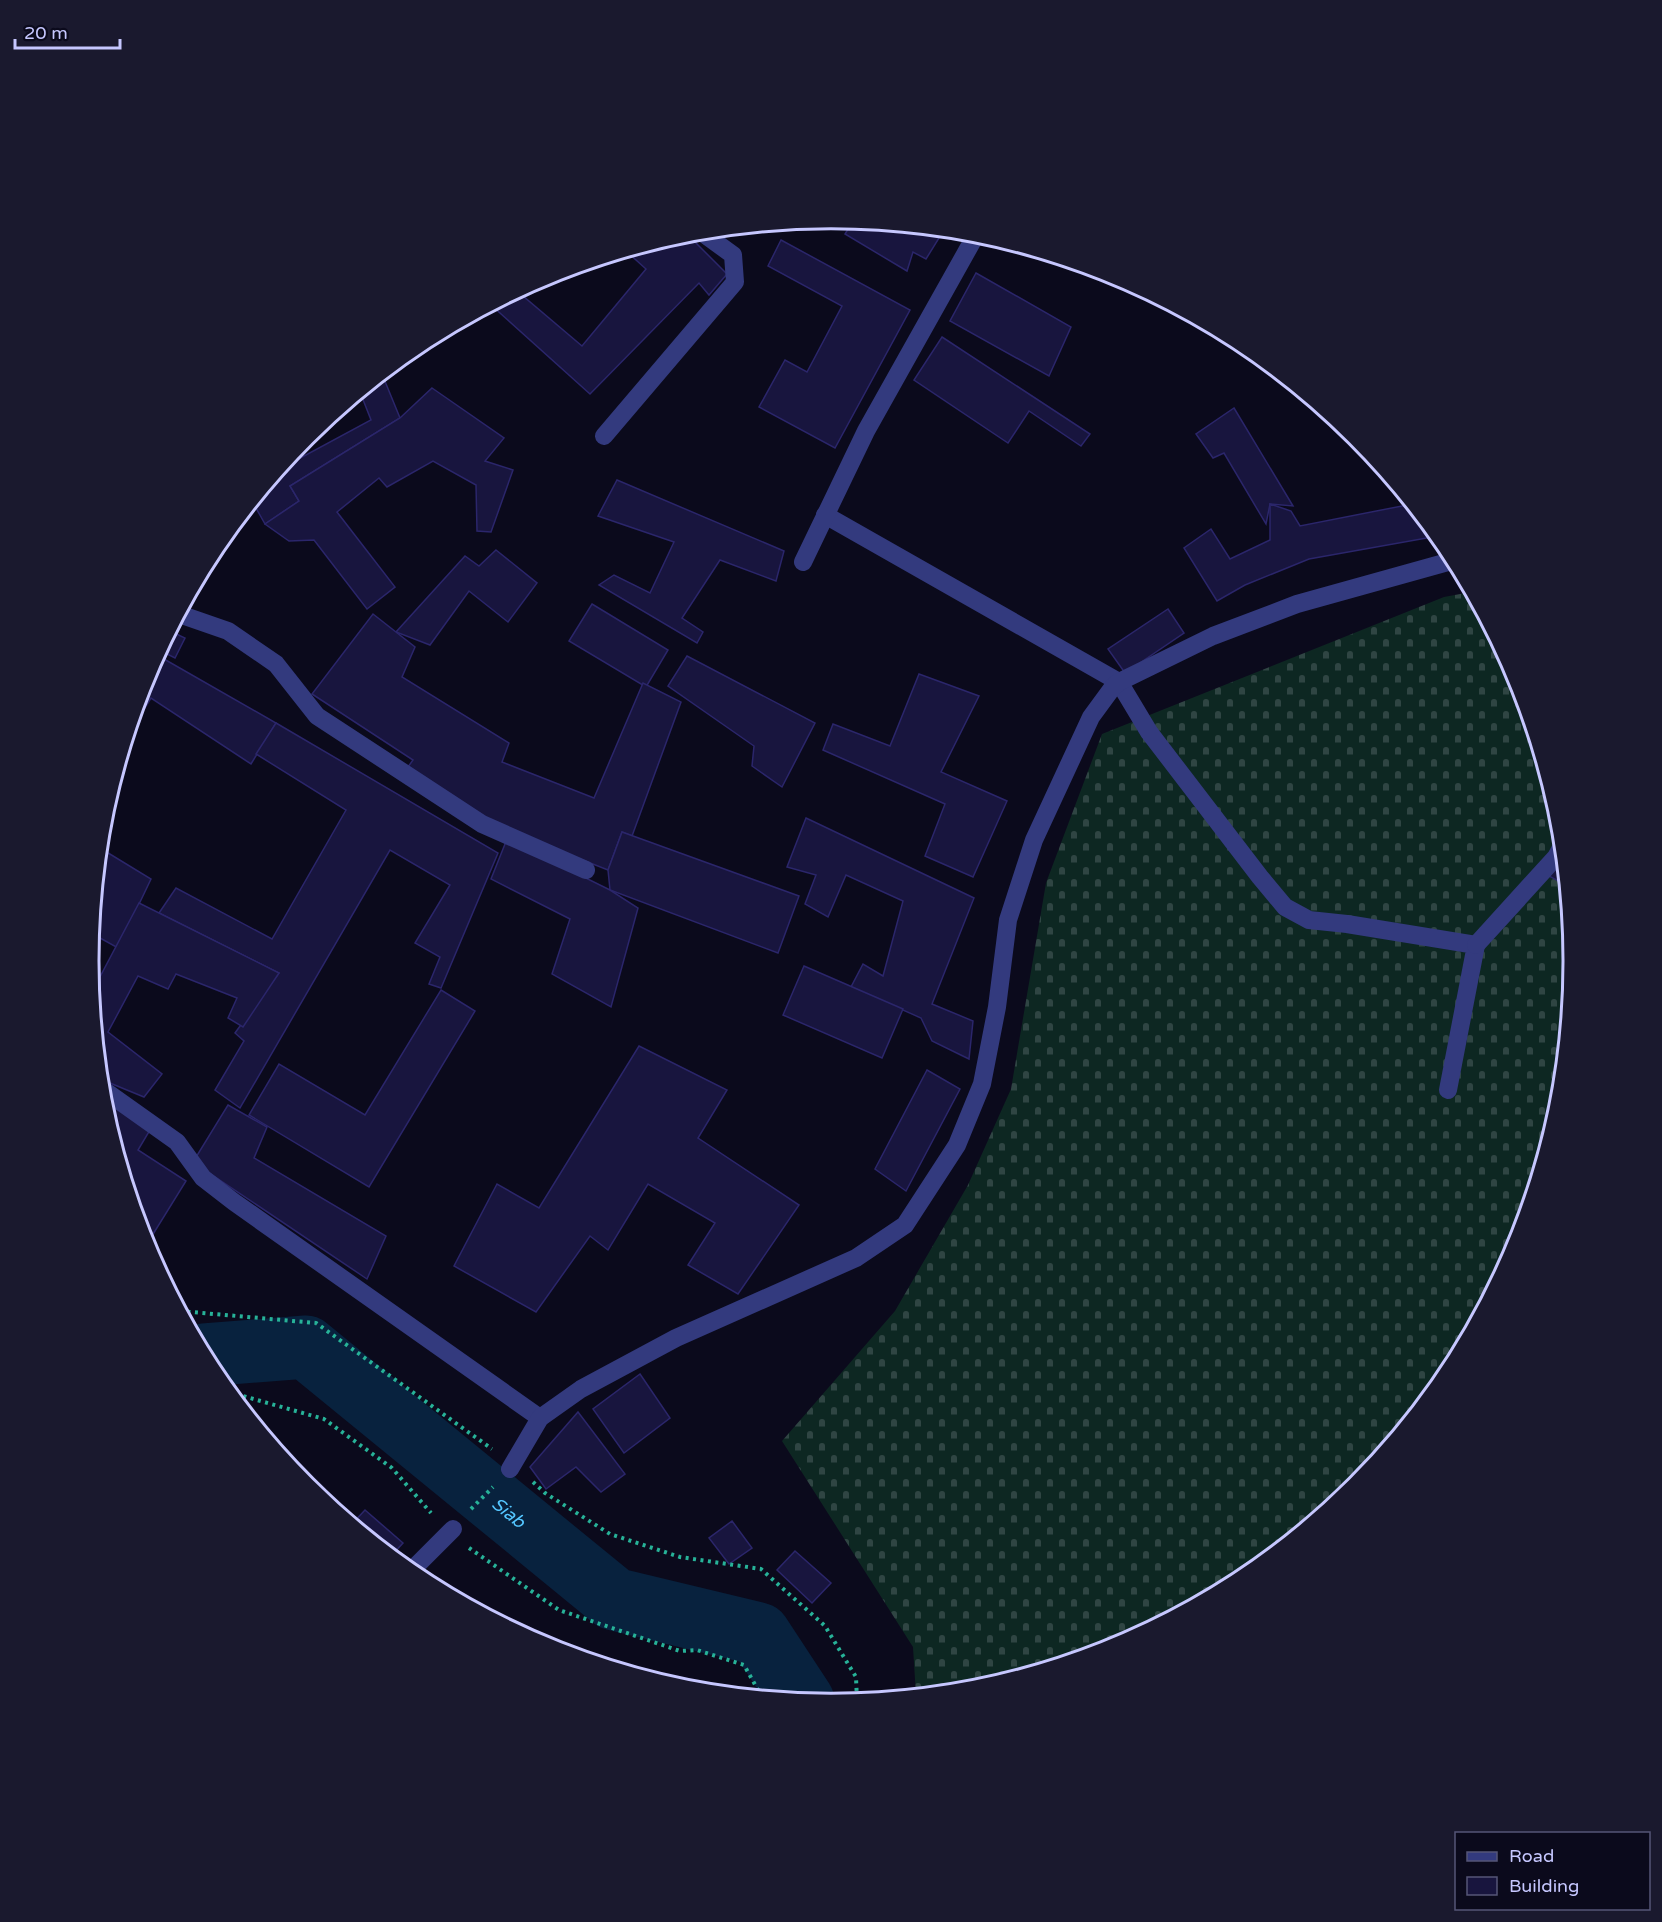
<svg xmlns="http://www.w3.org/2000/svg" width="1662" height="1922" font-family="'Varela Round',sans-serif">
  <defs>
    <pattern id="cemetery-stones" width="16" height="16" patternUnits="userSpaceOnUse" patternTransform="scale(1.5)"><rect width="16" height="16" fill="#0d2722"/><path d="M2 7V4a2 2 0 0 1 4 0v3zM10 15v-3a2 2 0 0 1 4 0v3z" fill="#2f4543"/></pattern>
  </defs>
  <rect width="100%" height="100%" fill="#0b0a1c"/>
  <polygon fill="url(#cemetery-stones)" points="1471,592 1517,677 1559,816 1573,961 1559,1106 1517,1245 1448,1374 1356,1486 1243,1579 1115,1647 976,1689 916,1695 913,1647 782,1441 895,1311 968,1185 1011,1089 1046,883 1102,734 1444,597"/>
  <g fill="none" stroke-linecap="round" stroke-linejoin="round">
    <path stroke="#08223e" stroke-width="63" id="s1" d="M204,1355L306,1347L614,1599L759,1634L803,1701"/>
  </g>
  <g fill="#18153e" stroke="#2b266b" stroke-width="1.5">
    <polygon points="853,221 944,230 926,259 913,252 907,271 845,234"/>
    <polygon points="686,233 727,274 709,295 699,283 590,394 491,305 517,291 582,346 646,269 626,251"/>
    <polygon points="781,240 910,310 835,448 759,407 785,360 807,372 842,306 768,266"/>
    <polygon points="976,273 1071,327 1049,376 950,321"/>
    <polygon points="942,337 1090,434 1081,446 1029,411 1008,443 914,380"/>
    <polygon points="382,374 400,418 290,486 299,501 265,524 252,501 289,457 293,462 371,420 360,392"/>
    <polygon points="432,388 504,438 485,461 513,470 491,532 477,531 476,485 433,461 387,487 379,478 337,512 395,587 367,609 314,540 289,541 265,524 299,501 290,486 400,418"/>
    <polygon points="1234,408 1293,506 1270,504 1266,524 1224,453 1213,458 1196,434"/>
    <polygon points="617,480 784,551 776,581 720,560 682,618 703,632 697,643 599,585 614,575 650,593 674,542 598,516"/>
    <polygon points="1270,504 1291,511 1300,526 1412,504 1438,536 1309,559 1245,585 1217,601 1184,548 1211,529 1230,559 1270,540"/>
    <polygon points="496,550 537,583 508,622 469,591 430,645 396,632 465,556 479,566"/>
    <polygon points="592,604 668,650 646,687 569,641"/>
    <polygon points="1168,609 1184,633 1125,673 1108,649"/>
    <polygon points="373,614 415,647 402,677 509,743 502,762 594,798 643,683 681,702 632,836 622,832 608,870 471,816 405,771 413,760 312,694"/>
    <polygon points="170,631 185,638 175,658 159,650"/>
    <polygon points="157,655 276,723 251,764 151,698 126,738 145,677"/>
    <polygon points="687,656 815,723 782,787 752,766 754,746 668,686"/>
    <polygon points="919,674 979,696 941,772 1007,801 973,877 925,856 945,804 823,750 833,724 890,746"/>
    <polygon points="276,723 498,853 441,988 429,984 440,957 415,943 450,885 390,850 240,1108 215,1090 244,1041 235,1033 279,973 159,913 176,888 272,939 346,810 256,754"/>
    <polygon points="806,818 974,898 932,1004 973,1021 969,1059 932,1041 921,1018 851,987 863,964 883,976 903,901 846,875 828,917 805,904 816,875 787,867"/>
    <polygon points="622,832 799,896 778,953 610,890 608,870"/>
    <polygon points="507,839 610,890 638,908 611,1007 552,974 570,919 491,879"/>
    <polygon points="100,848 151,879 118,948 91,933"/>
    <polygon points="1562,848 1566,885 1547,875"/>
    <polygon points="139,903 279,973 243,1027 228,1018 237,998 176,974 168,989 138,976 108,1032 162,1074 144,1097 105,1081 100,1077 92,992"/>
    <polygon points="804,966 903,1009 882,1058 783,1015"/>
    <polygon points="441,990 475,1011 369,1187 249,1115 279,1064 365,1115"/>
    <polygon points="639,1046 727,1090 698,1138 799,1205 738,1294 688,1265 715,1223 648,1184 608,1250 590,1236 536,1312 454,1266 497,1184 539,1208"/>
    <polygon points="927,1070 960,1089 906,1191 875,1169"/>
    <polygon points="102,1097 150,1130 138,1150 186,1181 147,1244 144,1242 103,1106"/>
    <polygon points="228,1105 267,1127 254,1158 386,1236 367,1279 193,1162"/>
    <polygon points="640,1374 670,1418 624,1453 593,1409"/>
    <polygon points="578,1412 625,1474 601,1492 576,1467 546,1489 530,1467"/>
    <polygon points="365,1510 403,1543 391,1556 352,1524"/>
    <polygon points="732,1521 752,1548 729,1564 709,1538"/>
    <polygon points="795,1551 831,1583 812,1603 777,1570"/>
  </g>
  <g fill="none" stroke-linecap="round" stroke-linejoin="round">
    <g stroke="#27b298" stroke-width="4" stroke-dasharray="3 4.5" stroke-linecap="butt">
      <polyline points="180,1311 316,1323 492,1449"/>
      <polyline points="229,1392 324,1419 392,1468 431,1513"/>
      <polyline points="533,1482 545,1493 610,1534 680,1557 761,1569 825,1626 856,1677 857,1701"/>
      <polyline points="471,1509 493,1487"/>
      <polyline points="469,1548 559,1610 680,1651 697,1650 744,1665 762,1697"/>
    </g>
    <g stroke="#333a7e" stroke-width="18">
      <polyline points="1119,682 1149,732 1260,877 1285,907 1309,920 1347,924 1476,945 1448,1090"/>
      <polyline points="1476,945 1556,857 1562,846"/>
    </g>
    <g stroke="#333a7e" stroke-width="18">
      <polyline points="604,436 735,282 733,255 700,231"/>
      <polyline points="825,515 1119,682"/>
      <polyline points="803,562 866,431 977,233"/>
      <polyline points="179,614 228,631 276,664 317,716 482,824 586,870"/>
      <polyline points="101,1088 177,1142 203,1178 234,1202 540,1418"/>
      <polyline points="510,1469 540,1418 581,1389 676,1338 856,1258 905,1225 957,1145 982,1084 997,1007 1008,920 1034,840 1091,717 1113,687 1119,682 1213,636 1297,604 1455,560"/>
      <polyline points="410,1572 453,1529"/>
    </g>
  </g>
  <g text-anchor="middle" dominant-baseline="central" stroke-width="4.5" stroke-linejoin="round" paint-order="stroke">
    <g font-size="18" font-style="italic" fill="#54c6ff" stroke="#0b0a1c">
      <text stroke="none"><textPath href="#s1" startOffset="364">Siab</textPath></text>
    </g>
  </g>
  <path d="M0 0H1662V1922H0ZM99 961a732 732 0 1 1 1464 0a732 732 0 1 1-1464 0Z" fill="#1a192e" fill-rule="evenodd"/>
  <path fill="none" stroke="#c6c7ff" stroke-width="3" d="M99 961a732 732 0 1 1 1464 0a732 732 0 1 1-1464 0Z"/>
  <rect x="1455" y="1832" width="195" height="78" fill="#0b0a1c" stroke="#565677" stroke-width="1.5"/>
  <rect x="1467" y="1852" width="30" height="9" fill="#333a7e" stroke="#565677" stroke-width="1.5"/>
  <text x="1509" y="1862" font-size="18" fill="#c6c7ff">Road</text>
  <rect x="1467" y="1877" width="30" height="18" fill="#18153e" stroke="#565677" stroke-width="1.5"/>
  <text x="1509" y="1892" font-size="18" fill="#c6c7ff">Building</text>
  <path d="M15 39v9h105v-9" fill="none" stroke="#c6c7ff" stroke-width="3"/>
  <text x="24" y="39" font-size="18" fill="#c6c7ff" stroke="#0b0a1c" stroke-width="4.5" paint-order="stroke">20 m</text>
</svg>
